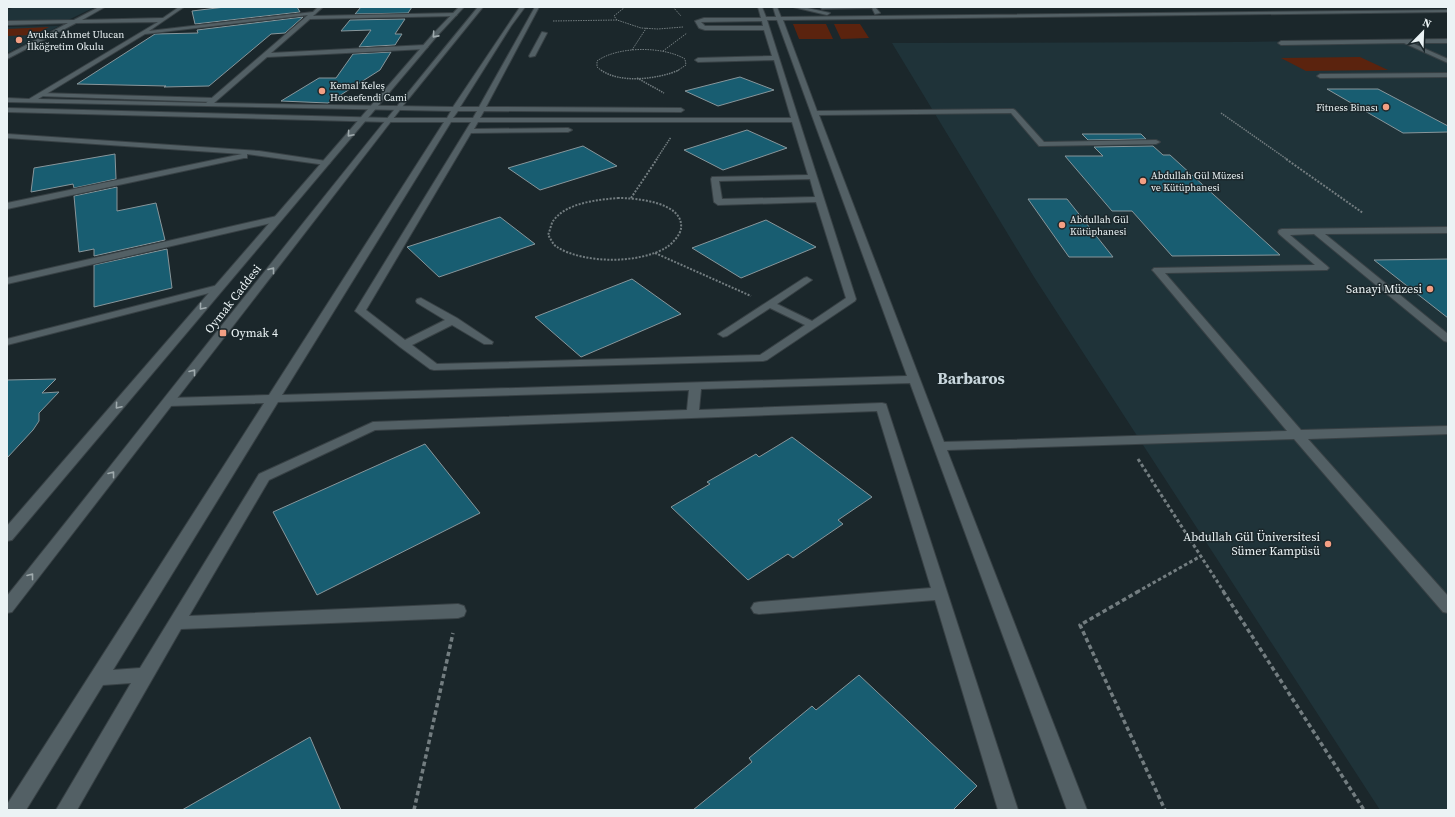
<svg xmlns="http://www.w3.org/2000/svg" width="1455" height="817" font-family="'Source Serif 4',serif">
  <rect width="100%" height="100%" fill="#1b272b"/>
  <g fill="#1f3339">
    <polygon points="15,7 95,7 66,21 7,22 7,10"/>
    <polygon points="59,26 7,53 7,27"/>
    <polygon points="1448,39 1448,810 1380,810 1034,277 892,43 1244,42"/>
  </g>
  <g fill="#5b230e">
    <polygon points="793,24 826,24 833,39 799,39"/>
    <polygon points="834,24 860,24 869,38 841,39"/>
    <polygon points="49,27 34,35 7,36 7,29"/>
    <polygon points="1360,57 1388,70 1306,71 1281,58"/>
  </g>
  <g fill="#185d71" stroke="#88969b">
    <polygon points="225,7 297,7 300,12 195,24 192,11"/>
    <polygon points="361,7 412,7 408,13 355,14"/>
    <polygon points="303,17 285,33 271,34 209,86 164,87 166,86 77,84 155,34 198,33 197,30"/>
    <polygon points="405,19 395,34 402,34 395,45 359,47 371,30 341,31 350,20"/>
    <polygon points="391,52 380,70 328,103 281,101 319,78 336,78 353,54"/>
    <polygon points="740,77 774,90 718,106 685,91"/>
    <polygon points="1327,89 1378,89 1448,126 1448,132 1403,133"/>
    <polygon points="747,130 787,148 723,170 684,150"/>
    <polygon points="1082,134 1141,134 1146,139 1088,140"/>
    <polygon points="583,146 617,166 540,190 508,168"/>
    <polygon points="1153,146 1163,155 1170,155 1280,255 1172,256 1132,211 1112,211 1065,156 1103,156 1094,147"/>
    <polygon points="115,154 116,179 74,188 73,184 31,192 34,168"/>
    <polygon points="117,187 117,211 156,203 165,240 94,256 94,249 79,252 74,196"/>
    <polygon points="1028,199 1067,199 1113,257 1069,257"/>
    <polygon points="500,217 535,244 439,277 407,247"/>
    <polygon points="766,220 816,247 741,278 692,248"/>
    <polygon points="167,249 172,288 94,307 94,265"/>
    <polygon points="1448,259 1448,318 1374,260"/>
    <polygon points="632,279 681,314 581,357 535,317"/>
    <polygon points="56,379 42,393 59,392 39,413 39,421 33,430 7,458 7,380"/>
    <polygon points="792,437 872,497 838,520 843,524 793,558 788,554 748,580 671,507 710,484 707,482 756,454 759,457"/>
    <polygon points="425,444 480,513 317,595 273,512"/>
    <polygon points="859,675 977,786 953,810 693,810 752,762 749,758 812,706 816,710"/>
    <polygon points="310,737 341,810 182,810"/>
  </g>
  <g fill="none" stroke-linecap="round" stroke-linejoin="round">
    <defs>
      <polygon id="lane" points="40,93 213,98 216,100 213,102 38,96 37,95"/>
      <g id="street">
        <path d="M99,7H105L82,20L163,18L179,7H184L149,31L313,12L318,7H323L313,16L457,13V15L455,16L310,19L271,53L425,45L428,47L425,49L267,57L214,103L453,107L520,7H525L511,26L460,107H479L535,7H539L486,107L681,108L684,110L681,112L484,111L480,118H791L774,60L698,62L695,60L698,58L772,56L764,30H705L699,28L695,21L704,18H761L758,7H762L766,17H776L773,7H777L781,17L1448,10V12L783,20L817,111L1013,109L1015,110L1044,142L1156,140L1160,142L1156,144L1042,146H1039L1011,113L819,115L944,442L1287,431L1154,272L1152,270L1154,268L1315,265L1279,234L1278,232L1279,230L1282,229L1448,227V233L1325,234L1448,334V342L1444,341L1314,234L1290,235L1327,266L1329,268L1327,270L1165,273L1301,430L1448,426V434L1308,439L1448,596V613L1443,612L1294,439L947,450L1087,810H1067L910,383L701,389L699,410L882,403L886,404L1018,810H998L935,600L759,614L754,613L751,608L754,603L759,602L931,588L877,411L375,430L269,480L189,616L458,604L464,606L466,611L464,616L458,618L181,629L77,810H56L131,683L103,685L26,810H7L8,803L264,403L169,406L165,405L163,402L165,399L169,398L269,395L444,122H389L7,112V108L389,118H447L451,111L7,102V98L29,99L158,22L76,23L7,59V55L68,23L7,25V21L74,20ZM308,15L206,103L38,99L145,34ZM767,20H777L907,376L282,395L451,122H471L355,311L400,347L430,369L434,370L763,361L767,360L855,301L856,299ZM762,21L763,26H705L701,22ZM458,111H477L473,118H453ZM478,122H792L808,175L712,177L711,179L714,202L718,205L816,202L846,298L812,321L777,304L812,280L807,277L804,278L718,334L723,337L727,336L770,308L805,325L760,355L437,364L412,345L452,325L484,344H492L493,342L457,318L421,298L417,299L416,301L417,303L445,320L405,340L366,310L471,133L568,132L572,130L568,128L474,129ZM810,179L815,197L722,199L719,181ZM689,390L687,410L373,422L259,474L140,668L113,670L278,402Z"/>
        <polygon points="793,7 803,7 830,13 827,15"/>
        <polygon points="820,7 875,7 880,13 875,14 872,8 822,9"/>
        <polygon points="542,32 547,33 535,56 530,57 529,56"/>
        <polygon points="1448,39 1448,43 1412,43 1448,59 1448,63 1404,43 1281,45 1278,43 1281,41"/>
        <polygon points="1448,73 1448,77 1320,78 1317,76 1320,74"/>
        <polygon points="7,134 259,151 326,161 330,163 326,165 247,154 247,158 244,158 7,209 7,203 242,154 7,138"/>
        <polygon points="277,216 280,217 281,219 280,221 7,284 7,278"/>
        <polygon points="218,285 223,288 221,290 7,345 7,339"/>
      </g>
      <g id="secondary">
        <polygon points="459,7 464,7 437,36 12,540 7,541 7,526 433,34"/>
        <path d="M478,7H483L406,102L12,612L7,613V596C164,400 318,201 478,7Z"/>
      </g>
    </defs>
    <use href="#lane" stroke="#384145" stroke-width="2"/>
    <use href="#street" stroke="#384145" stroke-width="2"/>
    <use href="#secondary" stroke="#384145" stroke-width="2"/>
    <g stroke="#737d80" stroke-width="1" stroke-dasharray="1.5 1" stroke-linecap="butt">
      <polyline points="673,7 681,16"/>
      <polyline points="617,20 614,16 625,7"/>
      <polyline points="553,21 617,20 641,28 658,29 683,27"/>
      <polyline points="632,50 647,27"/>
      <polyline points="663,51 687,33"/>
      <path d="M602,71L597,67V61C618,46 663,46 685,59L686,65L677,71"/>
    </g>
    <g stroke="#737d80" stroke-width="1.5" stroke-dasharray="1.5 1" stroke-linecap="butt">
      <path d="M601,70C620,84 659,79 679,70"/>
      <polyline points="637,78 664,93"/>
      <polyline points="1221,113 1288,160"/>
      <polyline points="656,160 671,137"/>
    </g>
    <g stroke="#737d80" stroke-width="2" stroke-dasharray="2 1.5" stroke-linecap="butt">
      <polyline points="1286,159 1363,213"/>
      <path d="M618,198C635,198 684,202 681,228C681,234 672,244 667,247C640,264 584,264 557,247C553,245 551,239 548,235C550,231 551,224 553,221C567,202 598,200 618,198Z"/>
      <polyline points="631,198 657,159"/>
      <polyline points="655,253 751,296"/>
    </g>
    <g stroke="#737d80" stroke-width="3" stroke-dasharray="3.5 2.5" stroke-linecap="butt">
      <polyline points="1138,459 1224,592"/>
      <polyline points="1137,592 1201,556"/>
    </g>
    <g stroke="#737d80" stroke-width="3.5" stroke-dasharray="4.5 3" stroke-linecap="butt">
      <polyline points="1139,591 1080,625 1165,810"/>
      <polyline points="1223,591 1364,810"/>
      <polyline points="414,810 453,633"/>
    </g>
    <use href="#lane" fill="#536065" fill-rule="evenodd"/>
    <use href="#street" fill="#536065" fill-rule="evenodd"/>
    <use href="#secondary" fill="#536065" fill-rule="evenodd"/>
  </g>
  <defs><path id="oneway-chevron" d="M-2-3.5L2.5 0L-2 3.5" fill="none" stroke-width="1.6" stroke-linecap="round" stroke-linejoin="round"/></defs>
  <g stroke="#9faaad">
    <use href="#oneway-chevron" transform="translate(435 35) rotate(132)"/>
    <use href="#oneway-chevron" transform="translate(350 134) rotate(131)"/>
    <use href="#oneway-chevron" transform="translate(272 270) rotate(-52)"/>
    <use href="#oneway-chevron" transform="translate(202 307) rotate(130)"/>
    <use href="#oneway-chevron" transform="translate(193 372) rotate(-52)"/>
    <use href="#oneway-chevron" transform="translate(118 406) rotate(130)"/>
    <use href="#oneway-chevron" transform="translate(112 474) rotate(-52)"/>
    <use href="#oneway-chevron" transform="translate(31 576) rotate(-52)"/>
  </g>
  <g fill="#f39f83" stroke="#1b272b" stroke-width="1.5">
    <circle cx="19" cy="40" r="4"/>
    <circle cx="322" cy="91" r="4"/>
    <circle cx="1386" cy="107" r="4"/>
    <circle cx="1143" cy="181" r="4"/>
    <circle cx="1062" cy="225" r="4"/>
    <circle cx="1430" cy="289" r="4"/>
    <rect x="219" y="329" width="8" height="8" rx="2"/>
    <circle cx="1328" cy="544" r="4"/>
  </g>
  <g text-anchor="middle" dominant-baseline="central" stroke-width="3" stroke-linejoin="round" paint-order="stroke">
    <g font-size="10" fill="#ebf3f5" stroke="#1b272b" text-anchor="start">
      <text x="27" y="34">Avukat Ahmet Ulucan<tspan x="27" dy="12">İlköğretim Okulu</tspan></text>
      <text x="330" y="85">Kemal Keleş<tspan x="330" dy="12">Hocaefendi Cami</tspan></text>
      <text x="1378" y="107" text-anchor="end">Fitness Binası</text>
      <text x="1151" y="175">Abdullah Gül Müzesi<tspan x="1151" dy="12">ve Kütüphanesi</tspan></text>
      <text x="1070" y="219">Abdullah Gül<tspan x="1070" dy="12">Kütüphanesi</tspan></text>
    </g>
    <g font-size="12" fill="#ebf3f5" stroke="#1b272b" text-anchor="end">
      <text x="1422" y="289">Sanayi Müzesi</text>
      <text x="231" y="333" text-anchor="start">Oymak 4</text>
      <text x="1320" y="537">Abdullah Gül Üniversitesi<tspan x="1320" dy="14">Sümer Kampüsü</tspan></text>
    </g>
    <g font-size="12" fill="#ebf3f5" stroke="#1b272b">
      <text transform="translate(233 299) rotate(-52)">Oymak Caddesi</text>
    </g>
    <g font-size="16" font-weight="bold" fill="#c8d6dc" stroke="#1b272b">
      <text x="971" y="378">Barbaros</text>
    </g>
  </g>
  <rect width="1455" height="817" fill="none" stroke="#ebf3f5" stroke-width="16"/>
  <g transform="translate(1423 32) rotate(23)" stroke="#1b272b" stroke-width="3" paint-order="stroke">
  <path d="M0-3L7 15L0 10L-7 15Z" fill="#ebf3f5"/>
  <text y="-6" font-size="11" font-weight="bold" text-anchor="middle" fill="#ebf3f5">N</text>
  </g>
</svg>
